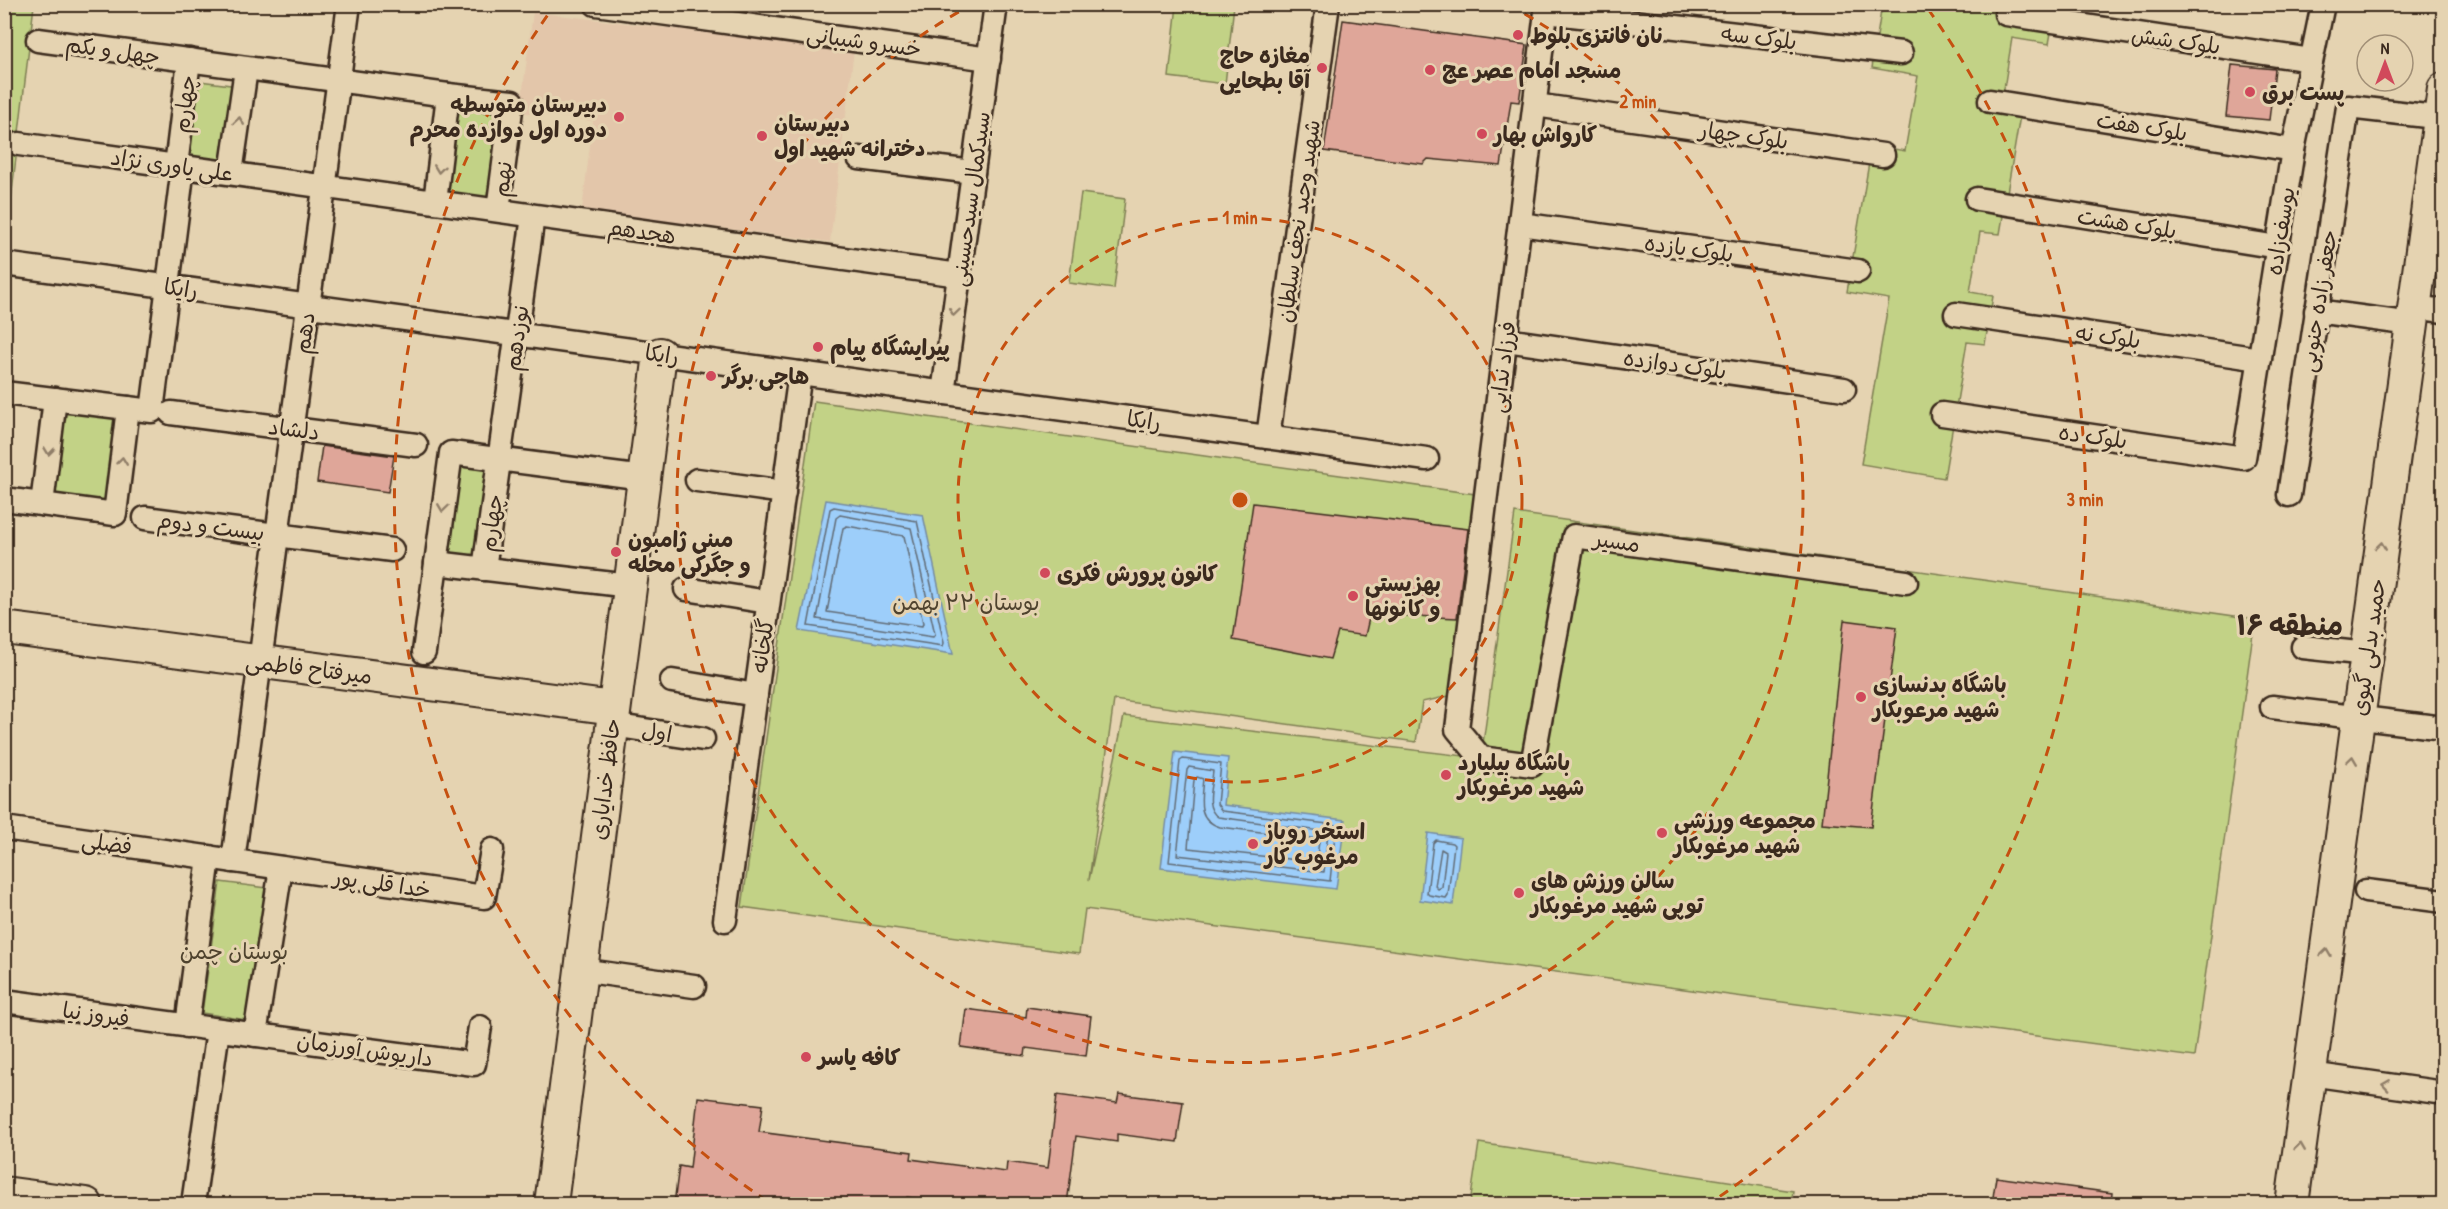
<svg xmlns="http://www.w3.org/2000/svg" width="2448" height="1209" font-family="'Patrick Hand','Playpen Sans Arabic',sans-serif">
  <rect width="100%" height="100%" fill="#e5d3b1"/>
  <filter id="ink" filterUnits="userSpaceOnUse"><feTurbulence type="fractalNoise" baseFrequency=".0167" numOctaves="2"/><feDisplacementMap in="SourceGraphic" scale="12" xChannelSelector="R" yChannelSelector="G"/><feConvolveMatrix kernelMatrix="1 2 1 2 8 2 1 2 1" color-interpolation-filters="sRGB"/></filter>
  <g filter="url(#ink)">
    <polygon fill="#e3c6aa" points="533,12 854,50 830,242 582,210 593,121 520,112"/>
    <g fill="#c2d286" stroke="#7e7e52" stroke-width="1.5">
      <polygon points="5,5 34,5 7,234 5,234"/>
      <polygon points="1177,5 1234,5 1225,84 1169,77"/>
      <polygon points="1882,5 2056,5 2049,44 2012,38 2003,95 2023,98 2000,234 1980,232 1970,292 1993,296 1985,344 1967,342 1944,478 1861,464 1889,299 1847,292 1872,145 1905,151 1918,76 1872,68"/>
      <polygon points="192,80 238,86 227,162 182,157"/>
      <polygon points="451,101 508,108 497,202 439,195"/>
      <polygon points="1081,193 1125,199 1114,289 1069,283"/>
      <polygon points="814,401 1482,495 1454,695 1422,702 1416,742 1114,700 1089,880 1124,716 1481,758 1515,513 2255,619 2194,1057 1085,909 1079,954 742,907"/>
      <polygon points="65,410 119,418 107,504 53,496"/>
      <polygon points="454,461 490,466 478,557 441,552"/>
      <polygon points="220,882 266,888 247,1020 202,1013"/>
      <polygon points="1479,1143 1793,1191 1791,1204 1470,1204"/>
    </g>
    <g fill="#9dcefa" stroke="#768ca2" stroke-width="1.5">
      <polygon points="826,500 923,515 953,654 799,631"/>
      <polygon points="1175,752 1228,758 1223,805 1345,820 1336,889 1161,868"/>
      <polygon points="1428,833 1461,838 1453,905 1420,900"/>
    </g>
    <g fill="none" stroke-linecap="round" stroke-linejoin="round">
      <g stroke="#626c76" stroke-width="1.5">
        <polygon points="834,507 917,521 944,643 943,646 808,626 830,509"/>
        <polygon points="840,515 911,528 935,634 933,637 817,619 836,518"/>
        <polygon points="847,526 904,536 923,623 922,626 827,612 843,528"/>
        <polygon points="1183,759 1221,764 1217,804 1222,811 1336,825 1330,881 1169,862 1180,761"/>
        <path d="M1189,767L1213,771C1212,786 1203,807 1218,817L1328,832L1324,872L1177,855L1187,770Z"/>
        <path d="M1197,777L1203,779C1201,799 1196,820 1220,827L1317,839L1319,842L1316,862L1188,848L1194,780Z"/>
        <polygon points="1436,840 1452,843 1454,845 1448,895 1446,898 1429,895 1427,893 1433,843"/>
        <polygon points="1441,849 1446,852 1442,887 1438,889 1435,886"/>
      </g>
    </g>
    <g fill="#dfa699" stroke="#3b2a1e" stroke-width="1.5">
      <polygon points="1343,20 1527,45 1519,102 1511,101 1501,166 1428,159 1423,164 1324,151"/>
      <polygon points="2232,65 2275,69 2269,120 2226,116"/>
      <polygon points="322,446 394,456 388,492 317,482"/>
      <polygon points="1253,503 1468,529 1457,618 1370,614 1365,636 1338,632 1330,659 1233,640"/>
      <polygon points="1844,620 1897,627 1871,827 1822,823"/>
      <polygon points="1027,1007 1091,1016 1086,1056 1026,1048 1025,1056 961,1047 966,1009 1026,1017"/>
      <polygon points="1119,1094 1183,1102 1177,1142 1117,1134 1117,1142 1076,1136 1067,1204 959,1204 907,1197 906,1204 674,1204 679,1166 690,1168 698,1097 763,1105 759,1132 912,1152 911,1159 1006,1172 1007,1162 1048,1168 1057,1095 1117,1103"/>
      <polygon points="1996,1177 2112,1193 2111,1204 1992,1204"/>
    </g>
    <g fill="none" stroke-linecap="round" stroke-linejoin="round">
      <defs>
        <g id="street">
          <polyline points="596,4 989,59"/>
          <polyline points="1547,4 1457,729 1481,758 1532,765 1574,536 1906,582"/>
          <polyline points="1546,12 1901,53"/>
          <polyline points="2006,14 2311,60"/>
          <polyline points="38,40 448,95"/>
          <polyline points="1990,101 2293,150"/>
          <polyline points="1535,105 1883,155"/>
          <polyline points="19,144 959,275"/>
          <polyline points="859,158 973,172"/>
          <polyline points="176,166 189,60"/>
          <polyline points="231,173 246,69"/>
          <polyline points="1977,199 2278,247"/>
          <polyline points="435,202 448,95 512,102 498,210"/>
          <polyline points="1520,224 1858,271"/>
          <polyline points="4,264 1427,459"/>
          <polyline points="2414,307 2444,311"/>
          <polyline points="2316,311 2412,324"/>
          <polyline points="1956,314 2260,359"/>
          <polyline points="1506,340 1844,389"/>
          <polyline points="4,393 152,411 183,167"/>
          <polyline points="943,393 996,4"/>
          <polyline points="171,413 416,445"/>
          <polyline points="1942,414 2244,458 2293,150 2323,4"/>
          <polyline points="1268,437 1328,4"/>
          <polyline points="697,480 784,492"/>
          <polyline points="2289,495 2348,107 2444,118"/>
          <polyline points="4,499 115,514 128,408"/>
          <polyline points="42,504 55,399"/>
          <polyline points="145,518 392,550"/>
          <polyline points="436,563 630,586"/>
          <polyline points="484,569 533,216"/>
          <polyline points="686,589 768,602"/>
          <polyline points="2303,647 2367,654"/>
          <polyline points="424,652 451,453 644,478"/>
          <polyline points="672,681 756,695"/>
          <polyline points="2272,707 2444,728"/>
          <polyline points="612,725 703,739"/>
          <polyline points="4,828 484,897 492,850"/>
          <polyline points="233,861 349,4"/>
          <polyline points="2366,891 2444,901"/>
          <polyline points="725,920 800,373"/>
          <polyline points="580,970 694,986"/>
          <polyline points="4,1001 474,1064 480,1027"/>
          <polyline points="187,1026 209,857"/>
          <polyline points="255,1035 281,868"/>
          <polyline points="2310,1074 2444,1093"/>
          <polyline points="193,1204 218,1030"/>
        </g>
        <g id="secondary">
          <polyline points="4,628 614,708"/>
          <polyline points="4,1193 86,1204"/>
          <polyline points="551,1204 660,354"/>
          <polyline points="2292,1204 2444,89"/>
        </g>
      </defs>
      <use href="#street" stroke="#3b2a1e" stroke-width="27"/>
      <use href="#secondary" stroke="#3b2a1e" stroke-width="36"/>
      <use href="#street" stroke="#e5d3b1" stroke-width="22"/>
      <use href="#secondary" stroke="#e5d3b1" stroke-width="32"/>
    </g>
    <defs><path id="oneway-chevron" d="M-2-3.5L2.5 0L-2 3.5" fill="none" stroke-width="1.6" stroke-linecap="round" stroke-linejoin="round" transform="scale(1.5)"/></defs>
    <g stroke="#907e68">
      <use href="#oneway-chevron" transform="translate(239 121) rotate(-82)"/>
      <use href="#oneway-chevron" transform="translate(439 169) rotate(97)"/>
      <use href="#oneway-chevron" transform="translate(954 312) rotate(98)"/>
      <use href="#oneway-chevron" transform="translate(49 451) rotate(97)"/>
      <use href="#oneway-chevron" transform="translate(122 461) rotate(-83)"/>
      <use href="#oneway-chevron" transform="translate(443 508) rotate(98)"/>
      <use href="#oneway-chevron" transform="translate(2381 546) rotate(-82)"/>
      <use href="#oneway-chevron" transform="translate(2352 760) rotate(-82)"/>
      <use href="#oneway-chevron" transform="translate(2326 953) rotate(-82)"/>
      <use href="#oneway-chevron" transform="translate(2386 1085) rotate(-172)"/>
      <use href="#oneway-chevron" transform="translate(2300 1147) rotate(-82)"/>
    </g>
  </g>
  <g fill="none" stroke="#c55010" stroke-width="3" stroke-dasharray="10 8">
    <circle cx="1240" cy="500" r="282"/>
    <path d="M1509 5A563 563 0 1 1 971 5"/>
    <path d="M767 1201A845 845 0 0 1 552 9M1928 9A845 845 0 0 1 1713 1201"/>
  </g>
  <g fill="#d1495b" stroke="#e5d3b1" stroke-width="2">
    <circle cx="1518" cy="35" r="6"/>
    <circle cx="1322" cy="68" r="6"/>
    <circle cx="1430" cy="70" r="6"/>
    <circle cx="2250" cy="92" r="6"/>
    <circle cx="619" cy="117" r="6"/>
    <circle cx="1482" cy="134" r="6"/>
    <circle cx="762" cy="136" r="6"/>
    <circle cx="818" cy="347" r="6"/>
    <circle cx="711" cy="376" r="6"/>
    <circle cx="616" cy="552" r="6"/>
    <circle cx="1045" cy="573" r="6"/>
    <circle cx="1353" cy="596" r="6"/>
    <circle cx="1861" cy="697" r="6"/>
    <circle cx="1446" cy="775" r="6"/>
    <circle cx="1662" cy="833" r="6"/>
    <circle cx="1253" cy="844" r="6"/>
    <circle cx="1519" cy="893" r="6"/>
    <circle cx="806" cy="1057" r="6"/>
  </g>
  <g text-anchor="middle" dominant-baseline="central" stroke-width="6" stroke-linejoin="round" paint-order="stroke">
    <g font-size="22" font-weight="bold" fill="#3b2a1e" stroke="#e5d3b1" text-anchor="start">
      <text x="1530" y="35">نان فانتزی بلوط</text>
      <text x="1310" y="55" text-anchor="end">مغازه حاج<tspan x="1310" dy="25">آقا بطحایی</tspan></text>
      <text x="1442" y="70">مسجد امام عصر عج</text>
      <text x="2262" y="92">پست برق</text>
      <text x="607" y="104" text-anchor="end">دبیرستان متوسطه<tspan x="607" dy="25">دوره اول دوازده محرم</tspan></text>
      <text x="774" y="123">دبيرستان<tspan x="774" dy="25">دخترانه شهید اول</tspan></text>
      <text x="1494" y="134">کارواش بهار</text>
      <text x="830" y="347">پیرایشگاه پیام</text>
      <text x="723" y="376">هاجی برگر</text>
      <text x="628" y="539">مینی ژامبون<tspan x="628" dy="25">و جگرکی محله</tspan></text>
      <text x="1057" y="573">کانون پرورش فکری</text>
      <text x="1365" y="583">بهزیستی<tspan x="1365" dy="25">و کانونها</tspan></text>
      <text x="1873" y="684">باشگاه بدنسازی<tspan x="1873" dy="25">شهید مرعوبکار</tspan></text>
      <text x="1458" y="762">باشگاه بیلیارد<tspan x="1458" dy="25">شهید مرغوبکار</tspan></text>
      <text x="1674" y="820">مجموعه ورزشی<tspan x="1674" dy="25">شهید مرغوبکار</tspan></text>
      <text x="1265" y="831">استخر روباز<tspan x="1265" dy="25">مرغوب کار</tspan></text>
      <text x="1531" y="880">سالن ورزش های<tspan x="1531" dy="25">توپی شهید مرغوبکار</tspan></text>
      <text x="818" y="1057">کافه یاسر</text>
    </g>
    <g font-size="22" fill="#3b2a1e" stroke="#e5d3b1">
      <text transform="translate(1759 37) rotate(7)">بلوک سه</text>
      <text transform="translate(2176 40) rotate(8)">بلوک شش</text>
      <text transform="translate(864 41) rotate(8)">خسرو شیبانی</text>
      <text transform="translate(113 50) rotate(8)">چهل و یکم</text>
      <text transform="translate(184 104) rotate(-83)">چهارم</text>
      <text transform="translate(2142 126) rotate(9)">بلوک هفت</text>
      <text transform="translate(1744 135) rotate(8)">بلوک چهار</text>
      <text transform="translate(172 165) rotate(8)">علی یاوری نژاد</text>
      <text transform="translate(502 179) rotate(-83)">نهم</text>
      <text transform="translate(970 199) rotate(-82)">سیدکمال سیدحسینی</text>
      <text transform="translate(1298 221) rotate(-82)">شهید وحید نجف سلطان</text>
      <text transform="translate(2127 223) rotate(9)">بلوک هشت</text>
      <text transform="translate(642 231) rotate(8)">هجدهم</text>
      <text transform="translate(2280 231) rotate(-81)">یوسف‌زاده</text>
      <text transform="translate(1689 248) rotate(8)">بلوک یازده</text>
      <text transform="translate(181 288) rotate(8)">رایکا</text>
      <text transform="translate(2318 301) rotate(-81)">جعفر زاده جنوبی</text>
      <text transform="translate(304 333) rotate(-82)">دهم</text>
      <text transform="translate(2108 336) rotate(8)">بلوک نه</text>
      <text transform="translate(516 338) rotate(-82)">نوزدهم</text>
      <text transform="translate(662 354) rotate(8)">رایکا</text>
      <text transform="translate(1675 364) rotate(8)">بلوک دوازده</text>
      <text transform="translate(1502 367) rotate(-83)">فرزاد ندایی</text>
      <text transform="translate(1144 420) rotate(8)">رایکا</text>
      <text transform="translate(294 429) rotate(7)">دلشاد</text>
      <text transform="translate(2093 436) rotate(8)">بلوک ده</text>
      <text transform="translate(491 523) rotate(-82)">چهارم</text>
      <text transform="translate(211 526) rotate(7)">بیست و دوم</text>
      <text transform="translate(1617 541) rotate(8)">مسیر</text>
      <text transform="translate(762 646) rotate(-82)">گلخانه</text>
      <text transform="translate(2368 647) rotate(-82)">حمید بدلی گیوی</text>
      <text transform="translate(309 668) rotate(7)">میرفتاح فاطمی</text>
      <text transform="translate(657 732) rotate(9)">اول</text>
      <text transform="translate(605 779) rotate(-83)">حافظ خدایاری</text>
      <text transform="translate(107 843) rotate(8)">فضلی</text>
      <text transform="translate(382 883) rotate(8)">خدا قلی پور</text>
      <text transform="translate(96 1014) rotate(8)">فیروز نیا</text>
      <text transform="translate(365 1049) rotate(8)">داریوش آورزمان</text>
    </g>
    <g font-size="22" fill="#4f432e" stroke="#e5d3b1">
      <text x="966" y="602">بوستان ۲۲ بهمن</text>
      <text x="234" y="951">بوستان چمن</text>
    </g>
    <g font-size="28" font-weight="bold" fill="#3b2a1e" stroke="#e5d3b1">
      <text x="2290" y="625">منطقه ۱۶</text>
    </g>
  </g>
  <circle cx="1240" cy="500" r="9" fill="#c55010" stroke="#e5d3b1" stroke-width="3"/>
  <g font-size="18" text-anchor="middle" font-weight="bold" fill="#c55010" stroke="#e5d3b1" stroke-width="6" stroke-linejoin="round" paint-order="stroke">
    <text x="1638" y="108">2 min</text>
    <text x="1240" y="224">1 min</text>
    <text x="2085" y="506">3 min</text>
  </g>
  <rect width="2448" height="1209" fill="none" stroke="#e5d3b1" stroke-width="24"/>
  <rect x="12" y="12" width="2424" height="1185" fill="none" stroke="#3b2a1e" stroke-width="2" filter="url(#ink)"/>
  <g transform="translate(2385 63)"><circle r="28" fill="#e5d3b1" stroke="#a18f76" stroke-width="1.5"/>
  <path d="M0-4.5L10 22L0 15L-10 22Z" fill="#d1495b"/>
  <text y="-9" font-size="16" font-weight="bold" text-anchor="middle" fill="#3b2a1e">N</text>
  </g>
</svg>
